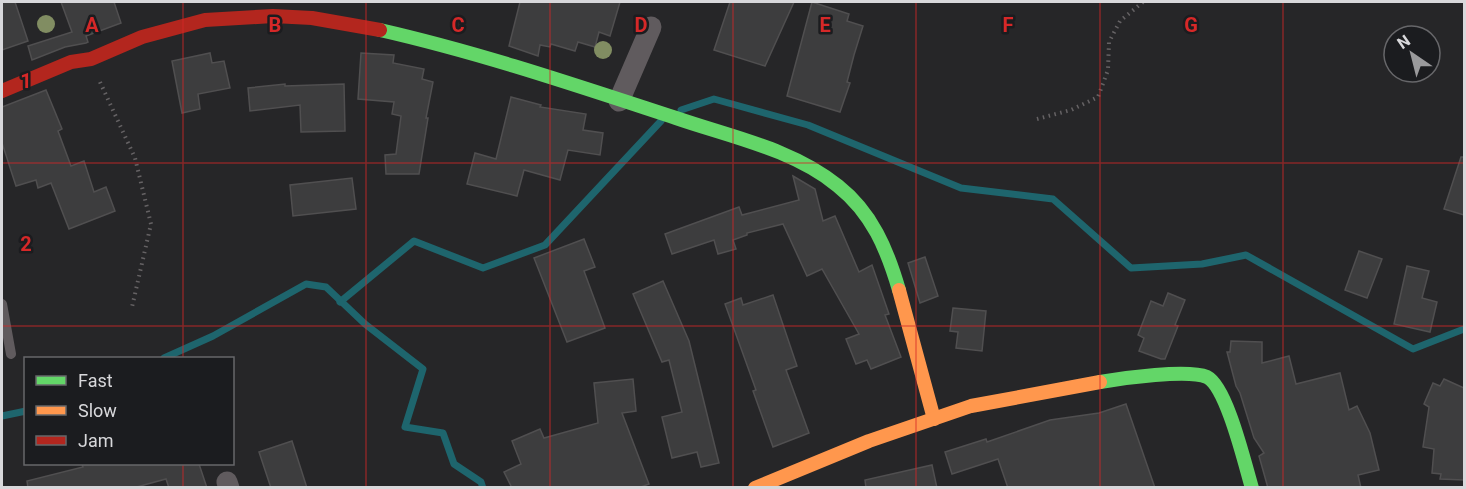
<svg xmlns="http://www.w3.org/2000/svg" width="1466" height="489" font-family="Roboto,sans-serif">
  <rect width="100%" height="100%" fill="#262628"/>
  <g fill="none" stroke-linecap="round" stroke-linejoin="round">
    <g stroke="#1e656d" stroke-width="7">
      <polyline points="681,110 714,99 808,125 961,188 1053,199 1131,268 1202,264 1246,255 1413,349 1464,329"/>
      <polyline points="340,302 414,241 483,268 545,245 661,121"/>
      <polyline points="164,358 213,336 306,284 326,287 365,324 423,369 405,427 443,433 454,464 481,482 483,488"/>
      <polyline points="2,416 26,411"/>
    </g>
  </g>
  <g fill="#3d3d3e" stroke="#504f50" stroke-width="1.5">
    <polygon points="2,2 15,2 28,41 2,50"/>
    <polygon points="61,2 114,2 121,23 86,36 88,42 86,43 65,47 32,60 28,46 72,32"/>
    <polygon points="520,2 620,2 610,36 599,32 595,47 578,42 575,51 551,44 550,47 540,45 538,56 509,46"/>
    <polygon points="730,2 794,2 765,66 714,50"/>
    <polygon points="812,2 849,14 847,21 863,26 854,55 847,82 850,83 840,112 787,96"/>
    <polygon points="210,53 212,63 224,61 230,88 198,94 200,109 182,113 172,61"/>
    <polygon points="361,53 394,55 393,63 424,69 422,79 433,82 426,118 428,118 419,174 386,174 385,155 396,154 401,116 392,114 394,102 358,99"/>
    <polygon points="285,84 285,86 344,84 345,131 301,132 300,105 250,111 248,88"/>
    <polygon points="46,90 62,129 58,131 71,166 84,161 94,192 106,187 115,211 69,229 51,183 38,188 36,180 16,186 2,143 2,107"/>
    <polygon points="511,97 541,105 540,107 586,114 583,130 603,133 600,155 568,150 560,180 524,170 517,196 467,184 475,153 496,159"/>
    <polygon points="1461,157 1464,157 1464,215 1444,209"/>
    <polygon points="793,176 815,189 823,221 835,216 859,272 872,265 889,314 885,315 901,357 871,369 867,360 856,364 846,339 859,334 822,269 807,276 783,224 747,233 747,235 733,240 736,249 718,254 714,240 672,254 665,234 739,207 742,215 799,200"/>
    <polygon points="352,178 356,209 293,216 290,185"/>
    <polygon points="584,239 595,267 584,271 605,328 567,342 534,258"/>
    <polygon points="1359,251 1382,259 1367,298 1345,290"/>
    <polygon points="925,257 938,296 920,303 908,263"/>
    <polygon points="1407,266 1429,271 1422,298 1437,302 1430,332 1394,324"/>
    <polygon points="663,281 689,341 719,463 701,467 697,452 672,458 662,417 682,412 669,360 662,362 633,294"/>
    <polygon points="1168,293 1185,300 1175,325 1178,326 1165,359 1161,359 1139,351 1144,338 1138,335 1151,301 1163,306"/>
    <polygon points="773,295 797,366 786,370 809,433 773,447 753,391 756,390 725,304 741,298 743,305"/>
    <polygon points="953,308 986,311 982,351 956,348 958,332 950,331"/>
    <polygon points="1231,341 1262,342 1262,363 1289,356 1296,384 1340,373 1349,410 1357,406 1370,433 1379,470 1358,475 1361,488 1268,488 1259,456 1264,453 1254,438 1240,393 1236,386 1227,352 1230,352"/>
    <polygon points="633,379 636,411 622,413 649,484 638,488 512,488 504,472 521,464 512,441 540,429 544,438 598,423 594,383"/>
    <polygon points="1444,379 1464,388 1464,480 1440,479 1441,474 1432,473 1434,449 1423,447 1429,407 1424,404 1433,383 1440,386"/>
    <polygon points="1126,404 1155,488 1008,488 998,459 952,474 945,452 986,439 987,442 1050,420 1099,413"/>
    <polygon points="292,441 307,488 271,488 259,452"/>
    <polygon points="82,464 199,464 207,488 169,488 166,479 133,488 28,488 27,481 83,467"/>
    <polygon points="932,465 937,488 866,488 865,480"/>
  </g>
  <g fill="none" stroke-linecap="round" stroke-linejoin="round">
    <g stroke="#656264" stroke-width="4" stroke-dasharray="1.5 4.5" stroke-linecap="butt">
      <polyline points="100,82 135,158 151,224 132,307"/>
      <polyline points="1037,119 1071,110 1098,97 1108,70 1109,42 1120,21 1143,2"/>
    </g>
    <polyline stroke="#605b5e" stroke-width="10" points="2,304 11,354"/>
    <g stroke="#605b5e" stroke-width="21">
      <polyline points="619,101 651,27"/>
      <polyline points="227,482 229,488"/>
    </g>
    <g stroke="#63d668" stroke-width="14">
      <path d="M380,30C481,53 578,86 676,118C731,137 793,149 838,186C872,213 887,249 899,290"/>
      <path d="M1100,382C1123,378 1188,369 1207,377C1227,387 1245,465 1252,488"/>
    </g>
    <g stroke="#ff974d" stroke-width="14">
      <polyline points="899,290 934,419"/>
      <polyline points="755,488 869,441 971,406 1100,382"/>
    </g>
    <polyline stroke="#b3261e" stroke-width="14" points="2,91 71,62 91,59 142,37 205,20 273,16 312,18 380,30"/>
  </g>
  <g fill="#818d62">
    <circle cx="46" cy="24" r="9"/>
    <circle cx="603" cy="50" r="9"/>
  </g>
  <path fill="none" stroke="#d62828" stroke-width="1.5" stroke-opacity="0.55" d="M183,2V358M366,2V488M550,2V488M733,2V488M916,2V488M1100,2V488M1283,2V488M2,163H1464M2,326H1464M183,464V488"/>
  <g font-size="20" text-anchor="middle" font-weight="bold" fill="#d62828" stroke="#1b1c1f" stroke-width="5" stroke-linejoin="round" paint-order="stroke">
    <text x="92" y="32">A</text>
    <text x="275" y="32">B</text>
    <text x="458" y="32">C</text>
    <text x="641" y="32">D</text>
    <text x="825" y="32">E</text>
    <text x="1008" y="32">F</text>
    <text x="1191" y="32">G</text>
    <text x="26" y="88">1</text>
    <text x="26" y="251">2</text>
  </g>
  <rect width="1466" height="489" fill="none" stroke="#d8d8db" stroke-width="6"/>
  <rect x="24" y="357" width="210" height="108" fill="#1b1c1f" stroke="#67676a" stroke-width="1.5"/>
  <rect x="36" y="376" width="30" height="9" fill="#63d668" stroke="#67676a" stroke-width="1.5"/>
  <text x="78" y="387" font-size="18" fill="#d8d8db">Fast</text>
  <rect x="36" y="406" width="30" height="9" fill="#ff974d" stroke="#67676a" stroke-width="1.5"/>
  <text x="78" y="417" font-size="18" fill="#d8d8db">Slow</text>
  <rect x="36" y="436" width="30" height="9" fill="#b3261e" stroke="#67676a" stroke-width="1.5"/>
  <text x="78" y="447" font-size="18" fill="#d8d8db">Jam</text>
  <g transform="translate(1412 54) rotate(325)"><circle r="28" fill="#1b1c1f" stroke="#67676a" stroke-width="1.5"/>
  <path d="M0-4.5L10 22L0 15L-10 22Z" fill="#9a9a9c"/>
  <text y="-9" font-size="16" font-weight="bold" text-anchor="middle" fill="#d8d8db">N</text>
  </g>
</svg>
